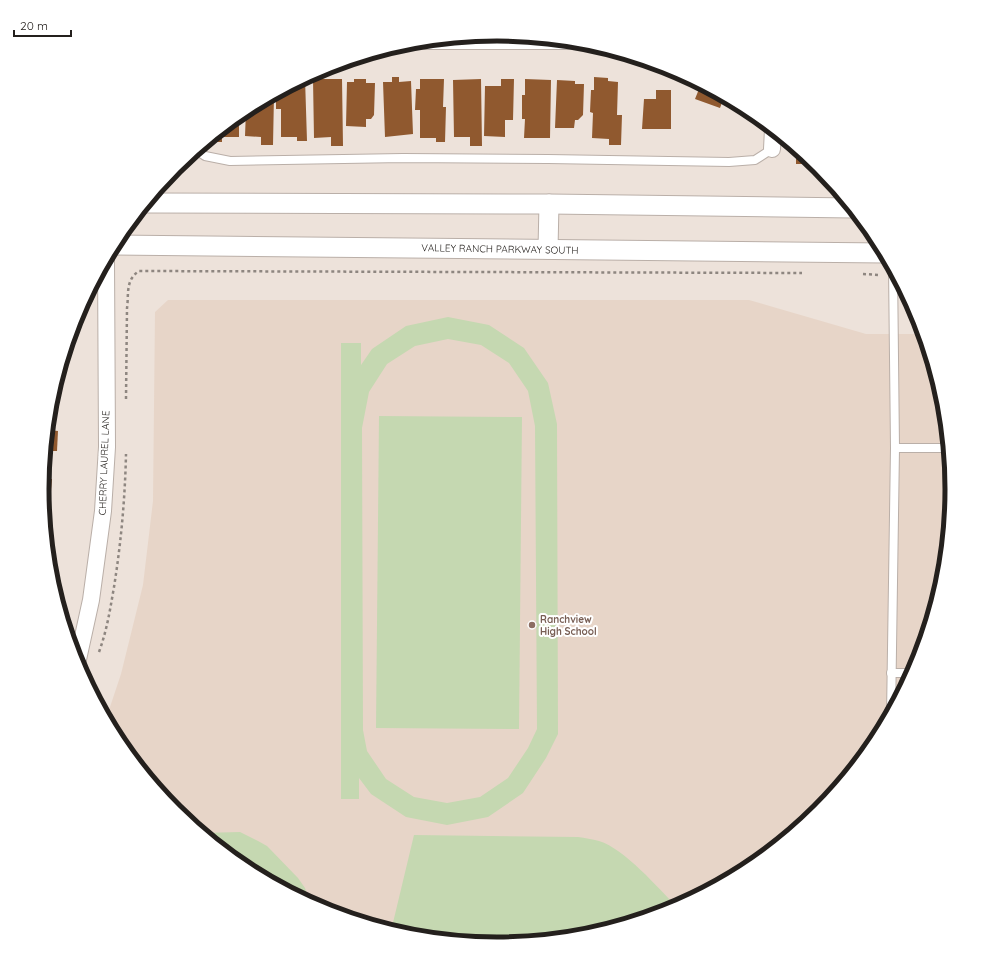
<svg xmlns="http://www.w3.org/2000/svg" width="995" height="979" font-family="Quicksand,sans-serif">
  <rect width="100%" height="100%" fill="#ede2da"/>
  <polygon fill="#e7d5c8" points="168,300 749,300 866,334 917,334 924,332 944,401 953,490 944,579 918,664 876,743 819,812 750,868 672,910 586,936 497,945 408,936 323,910 244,868 175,811 119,742 106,719 121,674 143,585 153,501 155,312"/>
  <g fill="#c5d8b1" fill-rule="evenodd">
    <path d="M448,317L489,325L524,348L548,383L557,424L558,734L546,758L523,793L488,817L447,825L406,817L371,794L359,778V799H341V343H361V365L372,349L406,326ZM448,339L481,345L509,363L528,391L535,426L537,729L528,748L508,778L480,797L447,803L414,797L386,779L367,751L363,730L362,428L369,392L387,364L415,346Z"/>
    <polygon points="379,416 522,417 519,729 376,728"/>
    <polygon points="947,470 951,470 953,490 946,557"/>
    <polygon points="240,832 258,841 267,846 298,878 305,888 310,903 244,868 201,833"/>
    <path d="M414,835L578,837C585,838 592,839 599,841C625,849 658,888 677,907L672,910L586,936L497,945L408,936L391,931Z"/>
  </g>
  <g fill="#90592f">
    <polygon points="392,77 399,77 399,82 411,81 413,134 385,137 383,82 392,82"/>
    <polygon points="594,77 608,78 608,81 618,82 617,115 622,115 621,145 609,145 609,139 592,138 593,113 590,112 591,90 594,90"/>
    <polygon points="305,78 307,141 297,141 297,137 281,137 281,109 276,109 276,94"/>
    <polygon points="689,78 724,97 720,108 695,99 699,89 686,84"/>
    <polygon points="313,79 342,79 343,146 331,146 331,137 314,138"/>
    <polygon points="354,79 366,79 366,83 375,83 374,115 371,119 366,119 366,127 346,126 347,82 354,82"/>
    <polygon points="420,79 444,79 443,107 446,107 445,142 436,142 436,138 420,138 420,110 415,110 416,89 420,89"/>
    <polygon points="481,79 482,146 470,146 470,137 454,137 453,80"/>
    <polygon points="501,79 514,79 513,120 505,120 505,137 484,136 485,86 501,86"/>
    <polygon points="525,79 551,80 550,138 524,138 525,119 522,119 522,95 525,95"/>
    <polygon points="557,80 575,81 575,84 584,84 583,115 578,120 575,120 574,128 555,128"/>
    <polygon points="656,90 671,90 671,129 642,129 644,99 656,99"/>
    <polygon points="274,95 273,145 261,145 261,137 245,136 246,110"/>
    <polygon points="239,115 239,137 222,137 222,142 211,142 211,138"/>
    <polygon points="796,148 815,164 796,164"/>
    <polygon points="56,384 56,402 51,401 51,400"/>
    <polygon points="48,430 58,431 57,451 46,451"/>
    <polygon points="44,468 47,469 47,479 52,479 50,504 43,503 42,489"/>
    <polygon points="44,509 47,509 46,520 45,520"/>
  </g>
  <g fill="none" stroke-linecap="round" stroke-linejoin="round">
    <defs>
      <g id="service">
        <polyline points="196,150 205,156 230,161 403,158 548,159 729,162 755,160 772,149"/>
        <polyline points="895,448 949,448"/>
        <polyline points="891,673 914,673"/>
        <polyline points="891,716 895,448 893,267"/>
        <polyline points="746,870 762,856 767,855"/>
      </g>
      <g id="minor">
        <polyline points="425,41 568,41"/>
        <polyline points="772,149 773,129"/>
        <polyline points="77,664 91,600 103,511 107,447 106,260"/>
      </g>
      <g id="tertiary">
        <polyline points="146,203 549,204 853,208"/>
        <polyline points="114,245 885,253"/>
        <polyline points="548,249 549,204"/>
      </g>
    </defs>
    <use href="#service" stroke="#baafa8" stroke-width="10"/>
    <use href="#minor" stroke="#baafa8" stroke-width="18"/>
    <use href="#tertiary" stroke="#baafa8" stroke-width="21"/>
    <g stroke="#8e8680" stroke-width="2.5" stroke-dasharray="3 3" stroke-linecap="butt">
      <polyline points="863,274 880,275"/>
      <path d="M126,399L127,308C129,295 125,280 139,271L802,273"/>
      <path d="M99,652C107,630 110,610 114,587C121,543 125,499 126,454"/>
      <polyline points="88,685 91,676"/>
    </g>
    <use href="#service" stroke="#fff" stroke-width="8"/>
    <use href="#minor" stroke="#fff" stroke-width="16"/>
    <use href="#tertiary" stroke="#fff" stroke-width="19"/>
  </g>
  <circle fill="#8d6e63" stroke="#fff" stroke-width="1.5" cx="532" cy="625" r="4"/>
  <g text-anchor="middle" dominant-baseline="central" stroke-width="4" stroke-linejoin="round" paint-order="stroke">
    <g font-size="10" fill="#24201d" stroke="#fff">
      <text transform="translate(500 249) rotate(1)">VALLEY RANCH PARKWAY SOUTH</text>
      <text transform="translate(104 463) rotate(-88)">CHERRY LAUREL LANE</text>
    </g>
    <g font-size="10" font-weight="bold" fill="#785e54" stroke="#fff" text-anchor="start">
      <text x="540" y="619">Ranchview<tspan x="540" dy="12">High School</tspan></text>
    </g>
  </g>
  <path d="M0 0H995V979H0ZM49 489a448 448 0 1 1 896 0a448 448 0 1 1-896 0Z" fill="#fff" fill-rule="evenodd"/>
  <path fill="none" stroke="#24201d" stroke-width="5" d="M49 489a448 448 0 1 1 896 0a448 448 0 1 1-896 0Z"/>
  <path d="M14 30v6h57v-6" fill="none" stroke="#24201d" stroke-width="2"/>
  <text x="20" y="30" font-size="12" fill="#24201d" stroke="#ffffff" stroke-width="3" paint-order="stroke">20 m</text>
</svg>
